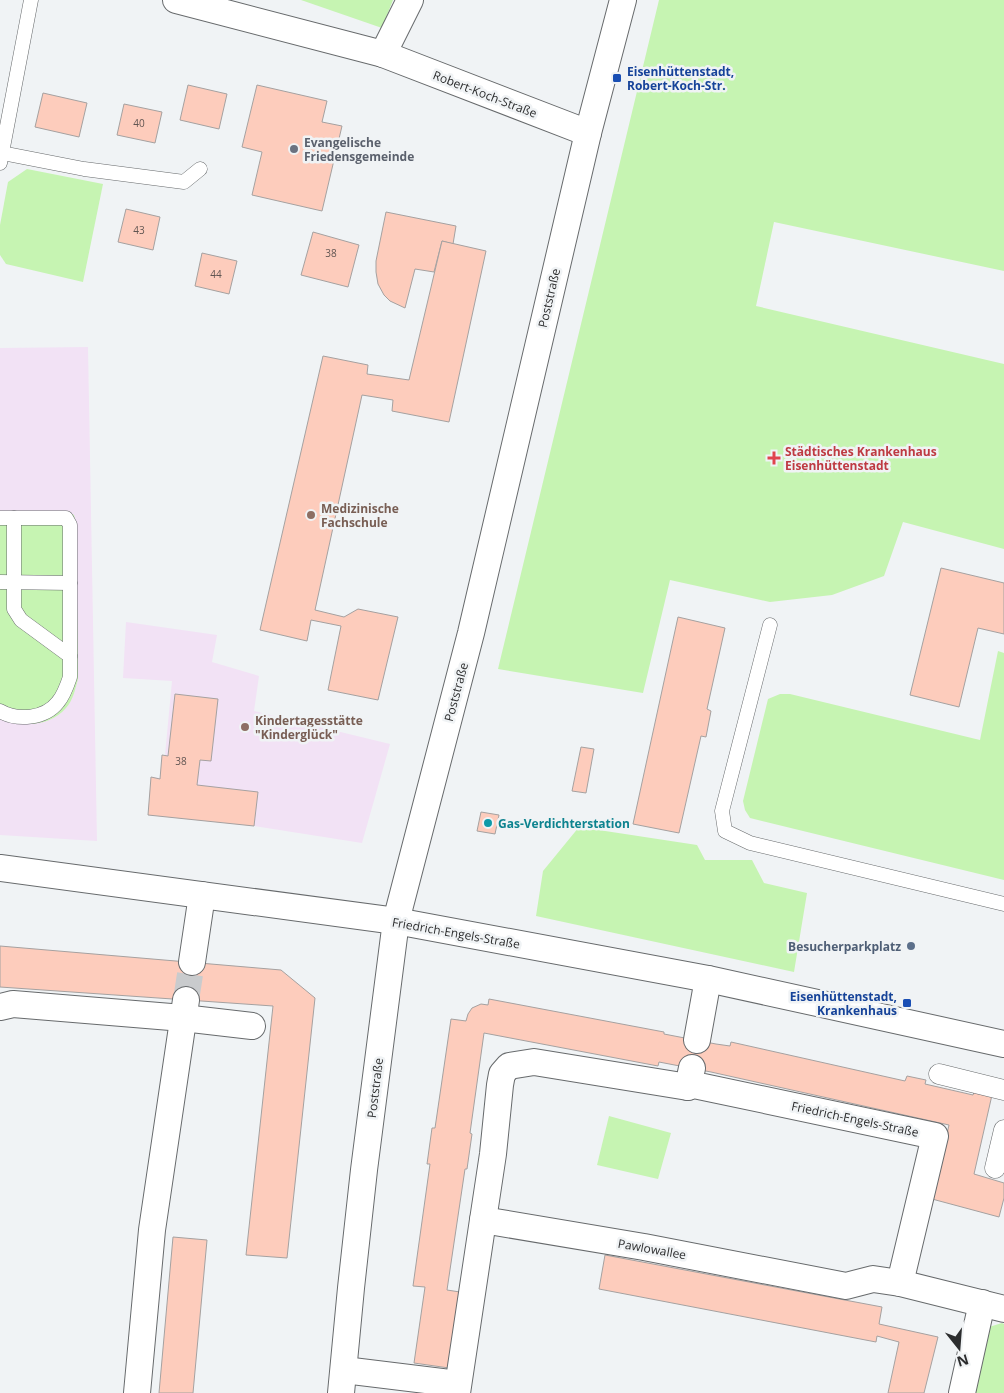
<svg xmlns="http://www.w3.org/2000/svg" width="1004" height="1393" font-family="'Open Sans',sans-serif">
  <rect width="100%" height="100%" fill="#f0f3f5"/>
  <g fill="#f2e2f5">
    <polygon points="88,347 97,841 0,835 0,348"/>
    <polygon points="126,622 217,635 212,662 259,676 254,711 390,744 362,843 254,826 148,815 151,777 160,778 162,755 165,755 172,681 123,678"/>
  </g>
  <g fill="#c6f4b2">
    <polygon points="301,0 393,0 382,28"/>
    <polygon points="659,0 1004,0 1004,271 774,222 756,306 1004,364 1004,549 903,522 884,576 832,595 770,602 670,580 643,693 498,669"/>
    <polygon points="27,169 103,184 83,282 6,264 0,255 0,225 8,182"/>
    <path d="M66,511L74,515L76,524L78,679C75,690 73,700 66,708C49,727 21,728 0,717V512Z"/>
    <polygon points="998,651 1004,653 1004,880 750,818 745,810 743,801 768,699 780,694 790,694 980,740"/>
    <polygon points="579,827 697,845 705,860 752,860 764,883 807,893 794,972 536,916 543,871"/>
    <polygon points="609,1116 671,1133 658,1179 597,1165"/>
    <polygon points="1002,1323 1004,1324 1004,1393 971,1393 989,1327"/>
  </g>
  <g fill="#fdccbc" stroke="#a5a1a0">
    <polygon points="188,85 227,94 219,129 180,120"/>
    <polygon points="257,85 327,101 322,122 342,126 322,211 252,195 262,152 242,147"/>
    <polygon points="43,93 87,103 79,137 35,127"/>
    <polygon points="124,104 162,112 155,143 117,135"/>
    <polygon points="126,209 160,217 153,250 118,242"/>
    <polygon points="386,212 456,226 453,244 442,241 434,272 415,269 405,308 390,301 384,295 378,284 376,272 376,261"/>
    <polygon points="313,232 359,245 348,287 301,275"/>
    <polygon points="442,241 486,251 449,422 392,411 393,400 362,395 315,610 344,617 358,609 398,617 378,700 328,690 341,626 311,620 307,641 260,630 323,356 368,365 367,374 409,380"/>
    <polygon points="202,253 237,261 229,294 195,286"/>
    <polygon points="941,568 1004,583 1004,634 978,628 959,707 910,695"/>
    <polygon points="678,617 725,628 707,709 711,711 706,737 701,736 679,833 633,824"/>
    <polygon points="175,694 218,699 211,761 200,760 197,785 258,792 254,826 148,815 151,777 160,779 162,755 168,756"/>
    <polygon points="581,747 594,749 586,793 572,791"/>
    <polygon points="481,812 499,815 495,834 477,831"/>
    <polygon points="0,946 281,970 315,998 287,1258 246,1255 273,1006 0,987"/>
    <polygon points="489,999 664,1032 664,1034 716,1044 730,1046 731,1042 905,1081 907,1076 926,1080 925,1084 973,1095 974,1092 992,1095 974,1174 1004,1183 1004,1198 999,1217 932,1199 949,1125 711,1072 659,1062 658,1066 484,1033 470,1133 472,1134 467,1169 465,1169 447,1290 460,1292 449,1368 414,1363 425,1287 413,1286 430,1164 427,1164 432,1128 435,1128 451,1019 466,1021 468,1014 472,1008 481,1004 488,1005"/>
    <polygon points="173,1237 207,1240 193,1393 159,1393"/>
    <polygon points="605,1255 882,1307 879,1324 938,1337 924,1393 888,1393 899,1342 877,1336 876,1342 599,1289"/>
  </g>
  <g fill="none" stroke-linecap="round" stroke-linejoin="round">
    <polyline stroke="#c9cbcd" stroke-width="26" stroke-dasharray="26 13" stroke-linecap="butt" points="186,1000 192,962"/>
    <defs>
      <g id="service">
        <polyline points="2,153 84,169 184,182 200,169"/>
        <polyline points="0,163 31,0"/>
        <path d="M0,518H66L70,525V677C67,686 64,695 58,702C45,719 17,721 0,711"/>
        <polyline points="14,518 14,609 21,620 70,656"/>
        <polyline points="0,582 70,583"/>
        <polyline points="770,625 722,811 725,831 750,843 1004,904"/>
      </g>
      <g id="pedestrian">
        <polyline points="939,1074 1004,1090"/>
        <polyline points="995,1168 1004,1130"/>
      </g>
      <g id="minor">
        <polyline points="176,0 383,54 588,133"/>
        <polyline points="383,54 410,0"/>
        <polyline points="0,868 396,921 708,979 1004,1044"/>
        <polyline points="192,962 202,895"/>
        <polyline points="0,1007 13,1004 183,1018 252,1026"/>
        <polyline points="697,1040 708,979"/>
        <polyline points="692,1068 688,1087 694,1085 935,1136 900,1283"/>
        <polyline points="483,1220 493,1154 500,1085 502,1074 509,1066 534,1062 688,1087"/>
        <polyline points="344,1370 458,1384"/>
        <polyline points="137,1393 152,1230 186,1000"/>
        <polyline points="341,1393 351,1288 364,1170 396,921 471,633 588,133 623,0"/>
        <polyline points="457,1393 483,1220 644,1247 846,1286 873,1279 900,1283 1004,1309"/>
        <polyline points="962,1393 982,1303"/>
      </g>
    </defs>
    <use href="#service" stroke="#676a6c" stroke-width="15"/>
    <use href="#pedestrian" stroke="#676a6c" stroke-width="21"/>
    <use href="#minor" stroke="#676a6c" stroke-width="28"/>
    <use href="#service" stroke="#fff" stroke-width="14"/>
    <use href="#pedestrian" stroke="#fff" stroke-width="20"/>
    <use href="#minor" stroke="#fff" stroke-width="26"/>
  </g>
  <g fill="#1a4fb4" stroke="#f0f3f5" stroke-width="2">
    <rect x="612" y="73" width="10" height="10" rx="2.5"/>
    <rect x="902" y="998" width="10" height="10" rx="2.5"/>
  </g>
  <circle fill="#6b7280" stroke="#f0f3f5" stroke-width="2" cx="294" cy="149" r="5"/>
  <path fill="#e0444e" stroke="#f0f3f5" stroke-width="2" d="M771.5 450.5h5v5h5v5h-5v5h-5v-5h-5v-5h5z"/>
  <g fill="#8d6e63" stroke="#f0f3f5" stroke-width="2">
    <circle cx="311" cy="515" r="5"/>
    <circle cx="245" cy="727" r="5"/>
  </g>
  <circle fill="#0f9aa8" stroke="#f0f3f5" stroke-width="2" cx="488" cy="823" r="5"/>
  <circle fill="#5c6f8a" stroke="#f0f3f5" stroke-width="2" cx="911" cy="946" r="5"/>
  <g text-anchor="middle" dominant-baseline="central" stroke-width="5" stroke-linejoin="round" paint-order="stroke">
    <g font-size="10" fill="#605552">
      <text x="139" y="123">40</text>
      <text x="139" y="230">43</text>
      <text x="331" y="253">38</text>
      <text x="216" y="274">44</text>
      <text x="181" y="761">38</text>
    </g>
    <g font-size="12" font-weight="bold" fill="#164399" stroke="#f0f3f5" text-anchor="start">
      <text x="627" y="71">Eisenhüttenstadt,<tspan x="627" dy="14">Robert-Koch-Str.</tspan></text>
      <text x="897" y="996" text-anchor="end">Eisenhüttenstadt,<tspan x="897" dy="14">Krankenhaus</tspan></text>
    </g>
    <g font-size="12" fill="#2c2d2e" stroke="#f0f3f5">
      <text transform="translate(485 94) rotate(21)">Robert-Koch-Straße</text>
      <text transform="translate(549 298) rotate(-77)">Poststraße</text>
      <text transform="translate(456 692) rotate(-75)">Poststraße</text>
      <text transform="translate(456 933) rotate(10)">Friedrich-Engels-Straße</text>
      <text transform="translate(375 1088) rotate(-83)">Poststraße</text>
      <text transform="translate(855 1119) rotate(12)">Friedrich-Engels-Straße</text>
      <text transform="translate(652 1249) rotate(10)">Pawlowallee</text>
    </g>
    <g font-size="12" font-weight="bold" fill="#5b616d" stroke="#f0f3f5" text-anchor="start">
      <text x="304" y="142">Evangelische<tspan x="304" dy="14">Friedensgemeinde</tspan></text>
    </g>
    <g font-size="12" font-weight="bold" fill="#be3a42" stroke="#f0f3f5" text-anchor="start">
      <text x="785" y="451">Städtisches Krankenhaus<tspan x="785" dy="14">Eisenhüttenstadt</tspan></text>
    </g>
    <g font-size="12" font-weight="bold" fill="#785e54" stroke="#f0f3f5" text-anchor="start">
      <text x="321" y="508">Medizinische<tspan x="321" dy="14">Fachschule</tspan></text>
      <text x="255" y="720">Kindertagesstätte<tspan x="255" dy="14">"Kinderglück"</tspan></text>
    </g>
    <g font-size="12" font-weight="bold" fill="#0d838f" stroke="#f0f3f5" text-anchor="start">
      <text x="498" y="823">Gas-Verdichterstation</text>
    </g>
    <g font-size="12" font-weight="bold" fill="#4e5e75" stroke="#f0f3f5" text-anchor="end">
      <text x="901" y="946">Besucherparkplatz</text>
    </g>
  </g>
  <g transform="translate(959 1348) rotate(163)" stroke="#f0f3f5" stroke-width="4" paint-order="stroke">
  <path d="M0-4L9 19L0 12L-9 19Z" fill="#2c2d2e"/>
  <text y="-8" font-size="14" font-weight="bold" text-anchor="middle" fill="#2c2d2e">N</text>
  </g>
</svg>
